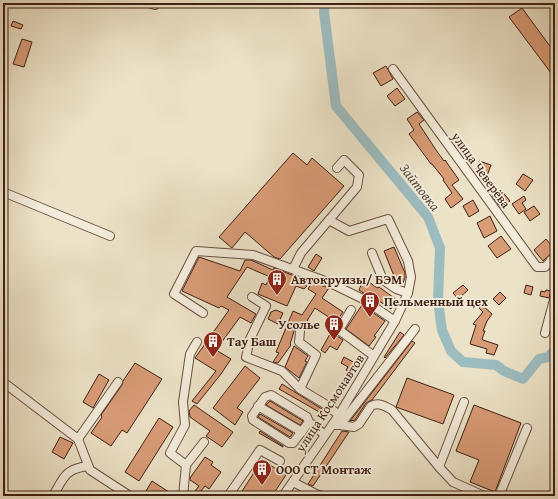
<svg xmlns="http://www.w3.org/2000/svg" width="558" height="499" font-family="'Gentium Book Plus',serif">
  <rect width="100%" height="100%" fill="#ece2c7"/>
  <filter id="stains"><feTurbulence type="fractalNoise" baseFrequency=".005" numOctaves="4"/><feColorMatrix values="0 0 0 0 .2 0 0 0 0 .09 0 0 0 0 .02 0 0 0 .5 -.17"/></filter>
  <radialGradient id="worn" r=".72"><stop offset=".6" stop-color="#630" stop-opacity="0"/><stop offset="1" stop-color="#630" stop-opacity=".3"/></radialGradient>
  <g fill="none" stroke-linecap="round" stroke-linejoin="round">
    <polyline stroke="#9dbcbf" stroke-width="10" points="325,3 324,12 336,106 428,217 440,248 438,301 442,330 451,351 463,362 496,365 504,371 523,379 539,359 548,357 555,350"/>
  </g>
  <g fill="#d89c77" stroke="#402013">
    <polygon points="522,8 555,53 555,70 551,73 509,17"/>
    <polygon points="13,21 23,25 21,29 11,26"/>
    <polygon points="22,39 32,42 24,67 13,64"/>
    <polygon points="386,66 393,79 381,86 373,73"/>
    <polygon points="397,88 405,99 395,106 387,96"/>
    <polygon points="417,112 424,120 419,124 436,150 444,161 445,160 459,180 452,185 463,199 451,208 445,199 452,193 443,180 444,179 432,164 431,164 409,134 414,130 407,119"/>
    <polygon points="293,153 307,165 312,158 344,186 280,259 274,257 245,232 232,248 219,237"/>
    <polygon points="479,161 491,165 487,176 475,172"/>
    <polygon points="523,174 533,180 525,191 516,184"/>
    <polygon points="500,189 510,201 501,208 492,196"/>
    <polygon points="524,196 526,200 522,203 526,209 519,214 512,204"/>
    <polygon points="473,200 479,211 469,217 463,206"/>
    <polygon points="534,206 540,214 530,221 524,212"/>
    <polygon points="490,216 497,231 484,238 477,223"/>
    <polygon points="501,236 511,249 497,258 488,246"/>
    <polygon points="546,239 555,250 543,261 534,250"/>
    <polygon points="394,247 405,273 405,278 402,285 393,280 394,276 384,251"/>
    <polygon points="316,254 322,258 314,271 308,267"/>
    <polygon points="199,257 240,271 245,260 251,260 273,270 274,268 297,277 296,279 307,286 304,289 296,286 287,306 258,294 262,283 266,285 270,277 247,267 227,297 256,314 251,323 240,317 216,350 231,359 221,374 197,404 192,401 216,371 195,358 229,310 221,306 219,308 182,291"/>
    <polygon points="364,278 377,288 379,287 397,300 391,309 376,299 375,301 359,290"/>
    <polygon points="312,282 329,288 322,298 343,312 336,322 315,308 308,319 305,329 300,326 295,328 290,344 291,345 278,363 273,362 279,353 276,352 293,311 302,315 316,294 308,289"/>
    <polygon points="463,285 468,290 458,299 453,293"/>
    <polygon points="526,285 533,287 531,295 524,293"/>
    <polygon points="546,290 551,291 549,298 540,296 541,291 545,292"/>
    <polygon points="500,292 506,298 499,305 493,299"/>
    <polygon points="362,305 385,321 374,336 376,337 369,346 346,329"/>
    <polygon points="482,305 492,314 487,321 483,331 485,331 482,339 483,340 498,345 494,355 486,353 487,349 470,344 476,325 473,324 483,312 479,308"/>
    <polygon points="276,310 283,313 278,324 268,319 271,312"/>
    <polygon points="331,332 343,340 337,350 330,346 325,353 321,350"/>
    <polygon points="400,332 404,335 385,358 384,357"/>
    <polygon points="412,341 415,343 372,400 366,403 355,420 350,421"/>
    <polygon points="294,346 308,356 305,361 307,362 299,378 285,367"/>
    <polygon points="344,357 357,364 352,373 346,370 348,367 341,363"/>
    <polygon points="135,363 162,379 127,433 122,430 111,446 91,433 102,417 101,415 122,385 123,381"/>
    <polygon points="245,366 260,378 237,408 243,412 235,425 213,408"/>
    <polygon points="99,374 109,380 93,408 83,402"/>
    <polygon points="407,378 454,395 443,424 396,407"/>
    <polygon points="282,384 322,409 323,410 321,413 279,389"/>
    <polygon points="270,401 303,421 300,425 266,405"/>
    <polygon points="194,405 233,432 222,447 206,436 210,431 190,417 189,411"/>
    <polygon points="474,405 521,423 495,492 470,482 479,460 456,451"/>
    <polygon points="260,414 293,433 290,437 258,417"/>
    <polygon points="159,418 173,427 139,481 125,472"/>
    <polygon points="260,431 283,446 283,447 259,433"/>
    <polygon points="342,431 349,432 313,486 308,484"/>
    <polygon points="60,437 73,443 64,459 52,452"/>
    <polygon points="205,457 213,462 211,465 221,472 209,489 205,486 197,496 191,496 199,486 190,480 190,478"/>
    <polygon points="262,460 286,475 272,496 239,496"/>
    <polygon points="152,481 175,496 154,496 146,491"/>
  </g>
  <g fill="none" stroke-linecap="round" stroke-linejoin="round">
    <defs>
      <g id="minor">
        <polyline points="149,3 155,5"/>
        <polyline points="393,69 537,267 545,267 555,257"/>
        <polyline points="3,192 110,236"/>
        <polyline points="372,253 383,280 396,289 408,293"/>
        <polyline points="551,260 555,270"/>
        <polyline points="293,269 301,253 357,187 359,175 344,160 337,168"/>
        <polyline points="252,297 266,306 250,339 246,357 282,371 300,389"/>
        <polyline points="351,310 339,330 374,356"/>
        <polyline points="203,313 174,294 196,251 253,255 328,282 363,299 395,321"/>
        <polyline points="300,331 299,342 316,355 300,389 325,404 339,415"/>
        <polyline points="545,333 555,296"/>
        <polyline points="7,385 78,439 90,470 130,496"/>
        <polyline points="464,402 439,467 453,482 484,496"/>
        <polyline points="258,406 302,432"/>
        <polyline points="309,422 293,443 289,443 253,420 252,416 265,397 271,395 307,417 309,422 325,435"/>
        <polyline points="335,425 340,425 415,329"/>
        <path d="M340,425L354,427L359,424L371,406C379,402 385,406 392,410L439,467"/>
        <polyline points="78,439 118,382"/>
        <polyline points="186,465 170,453 185,425 183,402 190,354 197,342"/>
        <polyline points="293,482 316,494 323,496"/>
        <path d="M53,496C64,477 65,469 88,466"/>
        <polyline points="183,496 186,465 204,442"/>
        <polyline points="228,496 260,450 280,461"/>
        <polyline points="283,496 339,415 395,321 408,293 411,277 408,261 388,219 349,231 329,220"/>
        <polyline points="499,496 527,428"/>
      </g>
    </defs>
    <use href="#minor" stroke="#6b5040" stroke-width="10"/>
    <use href="#minor" stroke="#f3ecdb" stroke-width="8"/>
  </g>
  <defs>
    <symbol id="building-pin" viewBox="-11 -11 22 30"><path d="M0 17L-7.5 6A9.5 9.5 0 1 1 7.5 6Z" fill="#8f2418" stroke="#f3ecdb"/><path d="M-4-6H4V6H1V3H-1V6H-4ZM-2.5-4.3h1.7v1.8h-1.7ZM.8-4.3h1.7v1.8H.8ZM-2.5-1h1.7V.8h-1.7ZM.8-1h1.7V.8H.8Z" fill="#fff"/></symbol>
  </defs>
  <g fill-rule="evenodd">
    <use href="#building-pin" x="266" y="268" width="22" height="30"/>
    <use href="#building-pin" x="359" y="290" width="22" height="30"/>
    <use href="#building-pin" x="323" y="313" width="22" height="30"/>
    <use href="#building-pin" x="202" y="330" width="22" height="30"/>
    <use href="#building-pin" x="251" y="458" width="22" height="30"/>
  </g>
  <g text-anchor="middle" dominant-baseline="central" stroke-width="3.5" stroke-linejoin="round" paint-order="stroke">
    <g font-size="13" fill="#402013" stroke="#f3ecdb">
      <text transform="translate(481 170) rotate(54)">улица Чеверёва</text>
      <text transform="translate(330 403) rotate(-57)">улица Космонавтов</text>
    </g>
    <g font-size="13" font-weight="bold" fill="#402013" stroke="#f3ecdb" text-anchor="start">
      <text x="291" y="279">Автокруизы/ БЭМ</text>
      <text x="384" y="301">Пельменный цех</text>
      <text x="320" y="324" text-anchor="end">Усолье</text>
      <text x="227" y="341">Тау Баш</text>
      <text x="276" y="469">ООО СТ Монтаж</text>
    </g>
    <g font-size="14" font-style="italic" fill="#5c4f47" stroke="#f3ecdb">
      <text transform="translate(420 187) rotate(52)">Зайтовка</text>
    </g>
  </g>
  <rect width="558" height="499" fill="none" stroke="#ece2c7" stroke-width="16"/>
  <rect x="4" y="4" width="550" height="491" fill="none" stroke="#402013" stroke-width="2"/>
  <rect x="8" y="8" width="542" height="483" fill="none" stroke="#402013"/>
  <rect width="100%" height="100%" filter="url(#stains)"/>
  <rect width="100%" height="100%" fill="url(#worn)"/>
</svg>
